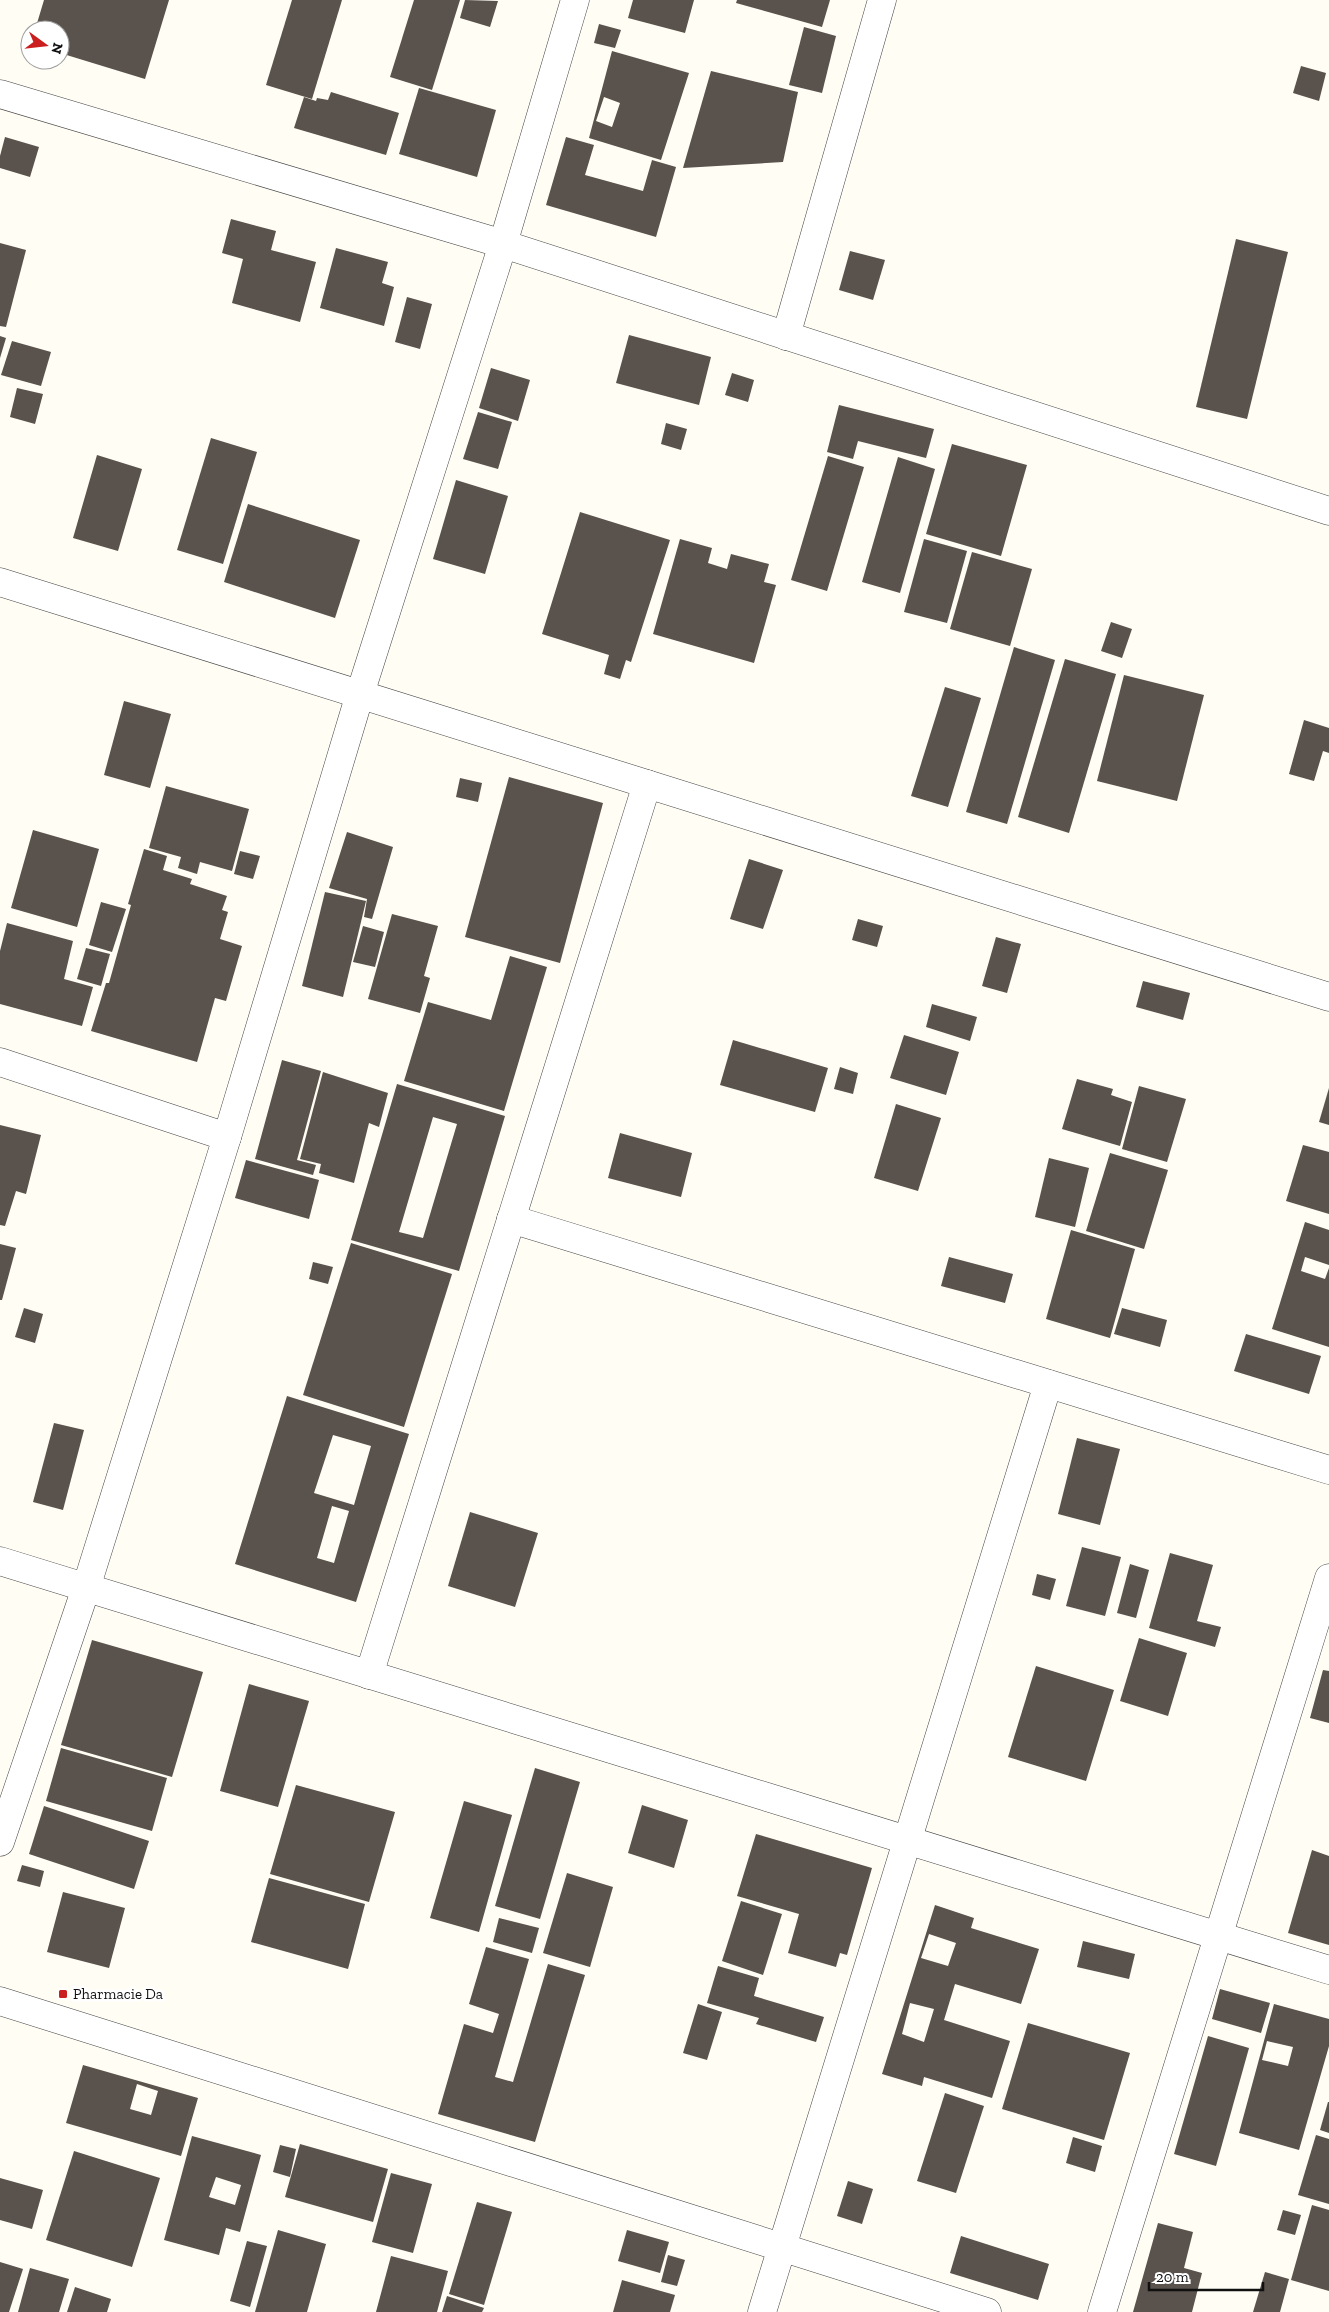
<svg xmlns="http://www.w3.org/2000/svg" width="1329" height="2312" font-family="'Zilla Slab',serif">
  <rect width="100%" height="100%" fill="#fffdf4"/>
  <g fill="#5a524c" fill-rule="evenodd">
    <polygon points="44,0 169,0 145,79 60,53 60,30 35,30"/>
    <polygon points="292,0 342,0 312,99 266,85"/>
    <polygon points="414,0 460,0 432,90 390,77"/>
    <polygon points="465,0 498,1 490,27 460,18"/>
    <polygon points="633,0 694,0 685,33 628,18"/>
    <polygon points="737,0 830,0 822,27 736,3"/>
    <polygon points="599,24 621,30 615,48 594,43"/>
    <polygon points="804,27 836,36 822,93 789,85"/>
    <path d="M612,51L689,73L661,160L589,138ZM604,97L620,103L612,127L596,121Z"/>
    <polygon points="1301,66 1326,73 1319,101 1293,93"/>
    <polygon points="711,71 798,92 783,162 683,168"/>
    <polygon points="419,88 496,110 477,177 399,154"/>
    <polygon points="331,92 399,113 386,155 294,128 304,97 316,101 317,98 328,100"/>
    <polygon points="5,137 39,147 30,177 0,168 0,156"/>
    <polygon points="566,137 594,145 585,175 643,191 652,160 676,167 656,237 546,205"/>
    <polygon points="231,219 276,231 271,250 316,262 300,322 232,303 243,259 222,253"/>
    <polygon points="1236,239 1288,252 1247,419 1196,407"/>
    <polygon points="0,243 26,250 6,327 0,326"/>
    <polygon points="336,248 388,262 382,283 394,287 384,326 320,308"/>
    <polygon points="850,251 885,260 873,300 839,290"/>
    <polygon points="407,297 432,304 420,349 395,342"/>
    <polygon points="629,335 711,357 699,405 616,383"/>
    <polygon points="0,336 6,338 0,358"/>
    <polygon points="12,341 51,352 41,386 1,375"/>
    <polygon points="491,368 530,380 518,421 479,408"/>
    <polygon points="732,373 754,380 748,402 725,395"/>
    <polygon points="17,388 43,394 35,424 10,417"/>
    <polygon points="839,405 934,429 926,458 858,441 853,459 827,452"/>
    <polygon points="478,412 512,422 498,469 463,459"/>
    <polygon points="666,423 687,429 681,450 661,444"/>
    <polygon points="211,438 257,452 223,564 177,550"/>
    <polygon points="952,444 1027,465 1001,556 926,534"/>
    <polygon points="97,455 142,469 118,551 73,538"/>
    <polygon points="828,456 864,467 827,591 791,580"/>
    <polygon points="898,457 935,469 900,593 862,582"/>
    <polygon points="456,480 508,496 485,574 433,559"/>
    <polygon points="248,504 360,540 335,618 224,582"/>
    <polygon points="580,512 670,540 631,662 626,660 620,679 604,674 609,655 542,634"/>
    <polygon points="680,539 712,548 708,563 727,569 731,554 769,564 764,582 776,585 754,663 653,634"/>
    <polygon points="924,539 967,551 947,623 904,612"/>
    <polygon points="972,552 1032,569 1010,646 950,629"/>
    <polygon points="1111,622 1132,629 1122,658 1101,651"/>
    <polygon points="1014,647 1055,660 1007,824 966,812"/>
    <polygon points="1065,659 1116,674 1069,833 1018,817"/>
    <polygon points="1124,675 1204,695 1177,801 1097,781"/>
    <polygon points="945,687 981,698 948,807 911,796"/>
    <polygon points="124,701 171,714 150,788 104,775"/>
    <polygon points="1304,720 1329,728 1329,753 1323,751 1314,781 1289,774"/>
    <polygon points="509,777 603,803 560,963 465,937"/>
    <polygon points="460,778 482,783 478,802 456,797"/>
    <polygon points="166,786 249,809 232,871 200,862 197,874 178,868 181,857 149,848"/>
    <polygon points="33,830 99,849 77,927 11,908"/>
    <polygon points="347,832 393,847 372,919 364,917 367,899 329,888"/>
    <polygon points="144,849 167,856 163,870 192,879 190,884 227,896 222,910 228,912 220,939 242,946 226,1001 215,998 197,1062 91,1031 106,983 109,983 131,905 128,904"/>
    <polygon points="240,851 260,856 253,879 234,874"/>
    <polygon points="749,859 783,870 763,929 730,919"/>
    <polygon points="325,892 366,901 343,997 302,986"/>
    <polygon points="101,902 126,909 112,952 89,945"/>
    <polygon points="392,914 438,926 424,976 430,978 420,1013 368,999"/>
    <polygon points="858,919 883,926 877,947 852,940"/>
    <polygon points="7,923 73,941 64,979 93,987 82,1026 0,1004 0,951"/>
    <polygon points="363,926 384,932 375,967 353,962"/>
    <polygon points="996,937 1021,944 1007,993 982,986"/>
    <polygon points="86,948 110,954 101,986 77,979"/>
    <polygon points="510,956 547,967 504,1111 404,1081 428,1002 491,1020"/>
    <polygon points="1143,981 1190,993 1183,1020 1136,1007"/>
    <polygon points="932,1004 977,1017 970,1041 926,1027"/>
    <polygon points="904,1035 959,1052 946,1095 890,1078"/>
    <polygon points="733,1040 828,1068 815,1112 720,1085"/>
    <polygon points="282,1060 321,1071 297,1160 316,1165 313,1175 255,1159"/>
    <polygon points="840,1067 858,1073 853,1094 834,1089"/>
    <polygon points="323,1072 388,1093 379,1127 369,1123 354,1183 319,1173 321,1164 300,1159"/>
    <polygon points="1077,1079 1113,1089 1111,1095 1132,1102 1120,1146 1062,1129"/>
    <path d="M397,1084L505,1116L459,1271L351,1240ZM433,1117L457,1124L423,1238L399,1232Z"/>
    <polygon points="1139,1086 1186,1099 1167,1162 1122,1149"/>
    <polygon points="1329,1088 1329,1125 1319,1122"/>
    <polygon points="896,1104 941,1118 918,1191 874,1178"/>
    <polygon points="0,1125 41,1135 26,1194 16,1191 5,1226 0,1225"/>
    <polygon points="620,1133 692,1153 681,1197 608,1178"/>
    <polygon points="1303,1145 1329,1152 1329,1214 1286,1201"/>
    <polygon points="1110,1153 1168,1170 1144,1249 1086,1231"/>
    <polygon points="1049,1158 1089,1168 1075,1227 1035,1217"/>
    <polygon points="246,1160 319,1180 309,1219 235,1198"/>
    <polygon points="1305,1222 1329,1230 1329,1265 1305,1257 1301,1271 1325,1279 1329,1268 1329,1347 1272,1329"/>
    <polygon points="1071,1230 1135,1249 1110,1338 1046,1319"/>
    <polygon points="351,1243 452,1274 404,1427 303,1395"/>
    <polygon points="0,1244 16,1248 2,1300 0,1300"/>
    <polygon points="949,1257 1013,1274 1005,1303 941,1286"/>
    <polygon points="313,1262 333,1267 328,1284 309,1279"/>
    <polygon points="24,1308 43,1314 35,1343 15,1337"/>
    <polygon points="1122,1308 1167,1320 1160,1347 1114,1334"/>
    <polygon points="1246,1334 1321,1356 1309,1394 1234,1371"/>
    <path d="M287,1396L409,1434L356,1602L235,1564ZM333,1435L371,1446L354,1505L314,1493ZM332,1506L349,1511L334,1563L317,1558Z"/>
    <polygon points="54,1423 84,1430 63,1510 33,1502"/>
    <polygon points="1077,1438 1120,1449 1100,1525 1058,1514"/>
    <polygon points="470,1512 538,1533 515,1607 448,1586"/>
    <polygon points="1082,1547 1121,1557 1105,1616 1066,1606"/>
    <polygon points="1170,1553 1213,1565 1197,1621 1221,1627 1215,1647 1149,1628"/>
    <polygon points="1130,1564 1149,1570 1136,1618 1117,1613"/>
    <polygon points="1037,1574 1056,1579 1050,1600 1032,1595"/>
    <polygon points="1139,1638 1187,1653 1168,1716 1120,1701"/>
    <polygon points="92,1640 203,1672 172,1777 61,1745"/>
    <polygon points="1036,1666 1114,1690 1086,1781 1008,1757"/>
    <polygon points="1323,1670 1329,1671 1329,1723 1310,1718"/>
    <polygon points="249,1684 309,1701 278,1807 220,1791"/>
    <polygon points="61,1748 167,1778 152,1831 46,1801"/>
    <polygon points="535,1768 580,1782 540,1919 495,1906"/>
    <polygon points="296,1785 395,1812 369,1902 270,1874"/>
    <polygon points="464,1801 512,1815 479,1932 430,1918"/>
    <polygon points="642,1805 688,1820 674,1868 628,1853"/>
    <polygon points="44,1806 149,1841 134,1889 29,1854"/>
    <polygon points="756,1834 872,1868 847,1955 840,1953 836,1967 788,1953 799,1914 737,1896"/>
    <polygon points="1312,1850 1329,1856 1329,1945 1288,1933"/>
    <polygon points="22,1865 44,1871 40,1887 17,1881"/>
    <polygon points="567,1873 613,1887 590,1967 543,1953"/>
    <polygon points="269,1878 365,1904 348,1969 251,1942"/>
    <polygon points="63,1892 125,1908 109,1968 47,1952"/>
    <polygon points="741,1901 782,1914 763,1975 722,1961"/>
    <path d="M935,1905L974,1918L971,1928L1039,1949L1021,2004L955,1984L944,2020L1010,2041L992,2098L924,2077L922,2086L882,2074ZM929,1934L956,1943L948,1966L921,1958ZM910,2003L934,2009L924,2042L902,2034Z"/>
    <polygon points="499,1918 539,1928 532,1953 493,1942"/>
    <polygon points="1083,1941 1135,1954 1129,1979 1077,1967"/>
    <polygon points="486,1947 529,1959 495,2077 513,2082 548,1964 585,1975 535,2142 438,2114 464,2024 493,2033 499,2014 469,2004"/>
    <polygon points="718,1966 759,1978 754,1996 824,2017 816,2042 756,2024 759,2018 707,2003"/>
    <polygon points="1220,1989 1270,2003 1261,2033 1212,2019"/>
    <polygon points="698,2004 722,2012 707,2060 683,2053"/>
    <path d="M1274,2004L1329,2019V2046L1299,2150L1239,2133ZM1267,2041L1293,2047L1288,2066L1262,2060Z"/>
    <polygon points="1028,2023 1130,2053 1104,2140 1002,2109"/>
    <polygon points="1208,2036 1249,2048 1216,2166 1174,2154"/>
    <path d="M83,2065L198,2098L181,2156L66,2123ZM137,2084L158,2091L151,2115L130,2109Z"/>
    <polygon points="945,2093 984,2106 956,2193 917,2181"/>
    <polygon points="1328,2102 1329,2102 1329,2133 1320,2130"/>
    <polygon points="1316,2135 1329,2139 1329,2204 1298,2195"/>
    <path d="M192,2136L261,2155L240,2232L226,2228L219,2255L164,2240ZM216,2177L241,2185L235,2205L209,2197Z"/>
    <polygon points="1073,2137 1102,2146 1095,2172 1066,2163"/>
    <polygon points="300,2144 388,2169 373,2222 285,2197"/>
    <polygon points="280,2145 296,2149 290,2177 273,2172"/>
    <polygon points="74,2151 160,2178 132,2267 46,2240"/>
    <polygon points="391,2173 432,2184 413,2253 372,2242"/>
    <polygon points="0,2178 43,2190 32,2229 0,2220"/>
    <polygon points="848,2181 873,2189 862,2224 837,2216"/>
    <polygon points="477,2202 512,2212 484,2305 449,2294"/>
    <polygon points="1312,2205 1329,2210 1329,2291 1291,2280"/>
    <polygon points="1283,2210 1301,2215 1295,2235 1277,2230"/>
    <polygon points="1158,2223 1193,2232 1184,2268 1202,2273 1192,2312 1133,2312"/>
    <polygon points="278,2230 326,2244 307,2312 255,2312"/>
    <polygon points="627,2230 669,2242 660,2273 618,2261"/>
    <polygon points="961,2236 1049,2264 1038,2300 950,2273"/>
    <polygon points="247,2241 267,2246 250,2307 230,2301"/>
    <polygon points="668,2255 685,2260 677,2286 661,2282"/>
    <polygon points="391,2256 448,2271 437,2312 376,2312"/>
    <polygon points="0,2262 23,2269 9,2312 0,2312"/>
    <polygon points="30,2268 69,2279 59,2312 18,2312"/>
    <polygon points="1265,2272 1289,2279 1280,2312 1253,2312"/>
    <polygon points="622,2280 675,2295 670,2312 613,2312"/>
    <polygon points="75,2287 111,2299 107,2312 67,2312"/>
    <polygon points="447,2296 484,2308 482,2312 442,2312"/>
  </g>
  <g fill="none" stroke-linecap="round" stroke-linejoin="round">
    <defs>
      <g id="street">
        <polyline points="0,94 503,244 1329,511"/>
        <polyline points="786,336 882,0"/>
        <polyline points="0,582 1329,997"/>
        <polyline points="0,1062 227,1137"/>
        <polyline points="511,1219 1329,1470"/>
        <polyline points="0,1561 1329,1970"/>
        <polyline points="369,1675 647,784"/>
        <polyline points="0,1842 86,1588 227,1137 360,694 503,244 575,0"/>
        <polyline points="0,2001 987,2312"/>
        <polyline points="762,2312 1048,1384"/>
        <polyline points="1102,2312 1329,1578"/>
      </g>
    </defs>
    <use href="#street" stroke="#434343" stroke-width="29"/>
    <use href="#street" stroke="#fff" stroke-width="28"/>
  </g>
  <rect fill="#ca1e1f" stroke="#fff" stroke-width="2" x="58" y="1989" width="10" height="10" rx="2.5"/>
  <g text-anchor="middle" dominant-baseline="central" stroke-width="5" stroke-linejoin="round" paint-order="stroke">
    <g font-size="15" fill="#101010" stroke="#fff" text-anchor="start">
      <text x="73" y="1994">Pharmacie Da</text>
    </g>
  </g>
  <g transform="translate(45 45) rotate(105)"><circle r="24" fill="#ffffff" stroke="#9f9f9f"/>
  <path d="M0-4L9 19L0 12L-9 19Z" fill="#ca1e1f"/>
  <text y="-8" font-size="14" font-weight="bold" text-anchor="middle" fill="#101010">N</text>
  </g>
  <path d="M1149 2282v8h114v-8" fill="none" stroke="#101010" stroke-width="2.5"/>
  <text x="1156" y="2282" font-size="15" fill="#101010" stroke="#ffffff" stroke-width="4" paint-order="stroke">20 m</text>
</svg>
